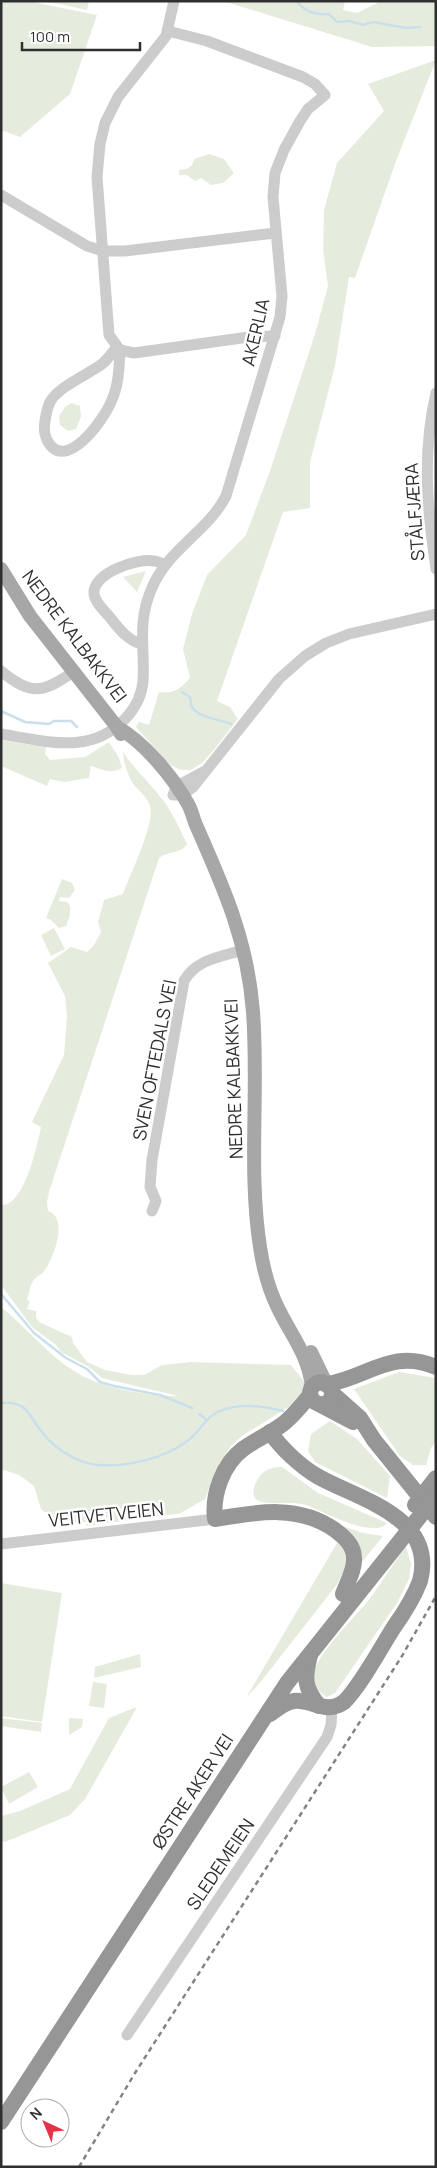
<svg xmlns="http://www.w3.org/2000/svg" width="437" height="2168" font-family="Manrope,sans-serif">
  <rect width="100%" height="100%" fill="#fff"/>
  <g fill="#e6ecdd">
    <polygon points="1,1 27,1 97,15 70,94 20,137 1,130"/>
    <polygon points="45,1 89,1 87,10"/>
    <polygon points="223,1 345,1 343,10 357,13 381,1 436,1 436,46 372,47"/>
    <path d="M436,60L396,161L355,278L349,277L335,366L310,462V508L283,512L217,701L230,707L238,719L213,751L202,763L191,770H181L170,765L136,727L139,722L149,725L159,692C174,694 180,689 190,678L183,649L192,614L207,575L246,535L270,471L315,334L328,286L323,250L324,210L337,163L384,111L368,84Z"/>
    <path d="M209,154L224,159L234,173L223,183L211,185L201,178L195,181L187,175H179V170C187,170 193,167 194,159Z"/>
    <polygon points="71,403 80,406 81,417 76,429 68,431 60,425 59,416 65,407"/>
    <polygon points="146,571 137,592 123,577"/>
    <path d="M1,740L46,747L45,754L50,760L85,757L109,742L119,758L122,768C109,775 102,769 91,766L89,778L64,782L50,779L47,786L1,766Z"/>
    <path d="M123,752C135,770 150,783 163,800C173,814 180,829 187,844C180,855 169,850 159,858L49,1192L47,1202L48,1211C69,1218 54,1256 45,1270C42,1275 36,1276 33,1281C30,1286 29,1294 27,1300L30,1301L27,1309L36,1311V1317L39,1322L72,1337L73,1343L87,1362L105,1370L131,1375H144L162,1365L191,1362L291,1365L306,1384L300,1400L242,1436L231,1446L214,1475L205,1499L179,1514L131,1518V1520L86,1526L87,1522L59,1524L41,1509L34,1486L19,1475L1,1469V1307C26,1327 47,1354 74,1371C99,1388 148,1396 178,1396L102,1378L89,1367L61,1352L56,1345L32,1327L1,1285V1206C4,1205 10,1203 12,1201C28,1187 37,1146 41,1127L32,1122L64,1055L67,1017L65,996L48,963L71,947L87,952L94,945L101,932L98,922L104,900L123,894C130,874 155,825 150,806C147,797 140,792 134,785C128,777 123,761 123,752Z"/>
    <polygon points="62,879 72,883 75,890 69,898 60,897 59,901 67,902 70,906 70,915 66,926 59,928 51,920 46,918"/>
    <polygon points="54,928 65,949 51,956 41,935"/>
    <polygon points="399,1372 436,1378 436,1441 431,1448 426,1465 413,1465 400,1456 354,1389"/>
    <polygon points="330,1421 357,1439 390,1476 387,1498 315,1462 308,1451 311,1434"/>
    <path d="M282,1467L318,1493L387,1523C375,1539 325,1513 309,1506C294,1500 271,1506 259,1501C247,1496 257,1477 264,1472C269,1468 276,1467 282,1467Z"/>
    <polygon points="337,1524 363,1533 383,1536 354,1572"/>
    <polygon points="337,1543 344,1547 347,1565 338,1583 259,1684 246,1698"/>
    <path d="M406,1546L411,1564L409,1579L397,1603L335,1693L327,1697C319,1692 312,1687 313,1676C316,1653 356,1617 371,1597C383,1580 394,1563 406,1546Z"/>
    <polygon points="1,1583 62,1593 42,1722 1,1716"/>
    <polygon points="140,1654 141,1667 94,1678 95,1667"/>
    <polygon points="93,1682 107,1684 104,1708 89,1706"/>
    <polygon points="137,1707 85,1799 70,1815 5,1842 1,1841 1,1816 20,1811 70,1789 109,1718"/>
    <polygon points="1,1718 42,1723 41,1732 1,1726"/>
    <polygon points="69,1718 83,1719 82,1727 69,1735"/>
    <polygon points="29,1772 38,1787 9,1804 1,1787"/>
  </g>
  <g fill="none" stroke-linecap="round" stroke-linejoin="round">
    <g stroke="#c9e0ec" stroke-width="2.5">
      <path d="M296,1C306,12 315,15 329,14L337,22L349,21L363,25L373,22L406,28L420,27"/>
      <path d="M182,692L190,697C191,700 191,703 191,705C196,718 220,719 231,724"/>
      <polyline points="1,711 25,722 49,724 54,721 71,721 77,727"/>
      <polyline points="1,1294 34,1333 66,1358 87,1369 100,1382 114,1386 160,1395 192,1408"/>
      <path d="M1,1403C28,1401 28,1415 41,1431C54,1448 77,1464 99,1465C126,1467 163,1459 186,1442C195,1436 200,1428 207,1420C225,1401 260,1405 283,1411"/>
      <polyline points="199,1414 207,1420"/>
    </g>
    <g stroke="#ccc" stroke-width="11">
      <polyline points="174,1 166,36 118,97 105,123 100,144 97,177 109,335 120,350 134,353 249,337 275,336"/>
      <polyline points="1,195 87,246 103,251 125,251 275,233"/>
      <path d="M117,347C112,353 108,359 102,364C87,375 58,387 50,402C47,408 46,415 45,421C44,427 44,434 47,440C65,475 104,419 111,402C119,385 119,368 120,350"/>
      <path d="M436,393C422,452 427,509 436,569"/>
      <path d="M141,644C128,640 120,630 112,620C106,612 95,603 94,594C92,573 137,558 154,561C157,561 161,563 165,565"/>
      <path d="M1,671C31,696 43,693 73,672"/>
      <path d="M1,734C46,741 91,756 126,718C136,707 142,695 143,681C145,647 137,624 151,590C168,548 207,533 226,496L280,317L282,296L273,197L275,173L284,150L300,121L308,109L325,95L315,84L303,77L207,41L168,31"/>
      <polyline points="203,772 177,786 173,795 182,795 193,787 279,679 305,656 326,643 349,634 436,614"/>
      <path d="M152,1211L156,1201L150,1187L152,1160L184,981C196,959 221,957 243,950"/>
      <polyline points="1,1544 215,1519"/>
      <polyline points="127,2035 327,1737 331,1725 332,1708"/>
    </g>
    <g stroke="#a7a7a7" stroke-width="14">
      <polyline points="1,569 30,616 117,727 121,734"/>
      <path d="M117,727C144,742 173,777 188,804C192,811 193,818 196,825C224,888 248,942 253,1012C259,1090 248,1170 260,1247C263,1267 269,1290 278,1308C292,1337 308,1354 312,1387"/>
      <polyline points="311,1352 326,1383"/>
    </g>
    <g stroke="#969696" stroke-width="16">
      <path d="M328,1384C368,1377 393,1348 436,1367"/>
      <polyline points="333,1394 360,1418 374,1440 436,1517"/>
      <path d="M310,1395C301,1406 291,1419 280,1426C268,1435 255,1440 243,1449C223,1464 212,1494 215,1519C256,1512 299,1504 335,1530C344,1537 354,1545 354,1558C355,1569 347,1583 343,1594"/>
      <path d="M321,1405L329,1402L333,1394L330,1387L322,1382C311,1383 307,1392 313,1401L353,1422"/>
      <polyline points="415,1505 436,1478"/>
      <path d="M310,1655C304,1679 304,1687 319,1706"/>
      <path d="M270,1714C277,1709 285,1702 294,1701C312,1699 326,1715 344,1702C361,1685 380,1649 394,1627C404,1613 414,1597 420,1581C437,1516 357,1499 317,1476C300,1466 281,1448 270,1432"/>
      <polyline points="1,2122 287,1683 436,1496"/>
    </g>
    <polyline stroke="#848484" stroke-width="2.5" stroke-dasharray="5 4" stroke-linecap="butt" points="79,2167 135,2073 402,1656 436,1596"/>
  </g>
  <g text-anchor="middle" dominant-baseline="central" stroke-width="5" stroke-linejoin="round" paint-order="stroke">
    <g font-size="18" fill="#2f2f2f" stroke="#fff">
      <text transform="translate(255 332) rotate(-77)">AKERLIA</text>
      <text transform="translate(414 512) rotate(-94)">STÅLFJÆRA</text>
      <text transform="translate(75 636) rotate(53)">NEDRE KALBAKKVEI</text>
      <text transform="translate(154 1060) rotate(-79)">SVEN OFTEDALS VEI</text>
      <text transform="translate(233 1079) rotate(-92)">NEDRE KALBAKKVEI</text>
      <text transform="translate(106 1514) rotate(-6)">VEITVETVEIEN</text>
      <text transform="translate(192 1791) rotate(-57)">ØSTRE AKER VEI</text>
      <text transform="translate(220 1864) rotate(-56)">SLEDEMEIEN</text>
    </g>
  </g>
  <rect width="437" height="2168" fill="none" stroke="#2f2f2f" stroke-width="5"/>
  <g transform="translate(45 2123) rotate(316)"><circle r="24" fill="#ffffff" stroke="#acacac"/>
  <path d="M0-4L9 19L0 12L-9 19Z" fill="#e63248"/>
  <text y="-8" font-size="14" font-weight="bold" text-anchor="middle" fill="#2f2f2f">N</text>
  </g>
  <path d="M22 42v8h118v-8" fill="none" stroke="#2f2f2f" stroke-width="2.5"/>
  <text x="30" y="42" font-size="15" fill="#2f2f2f" stroke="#ffffff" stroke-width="4" paint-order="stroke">100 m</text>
</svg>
